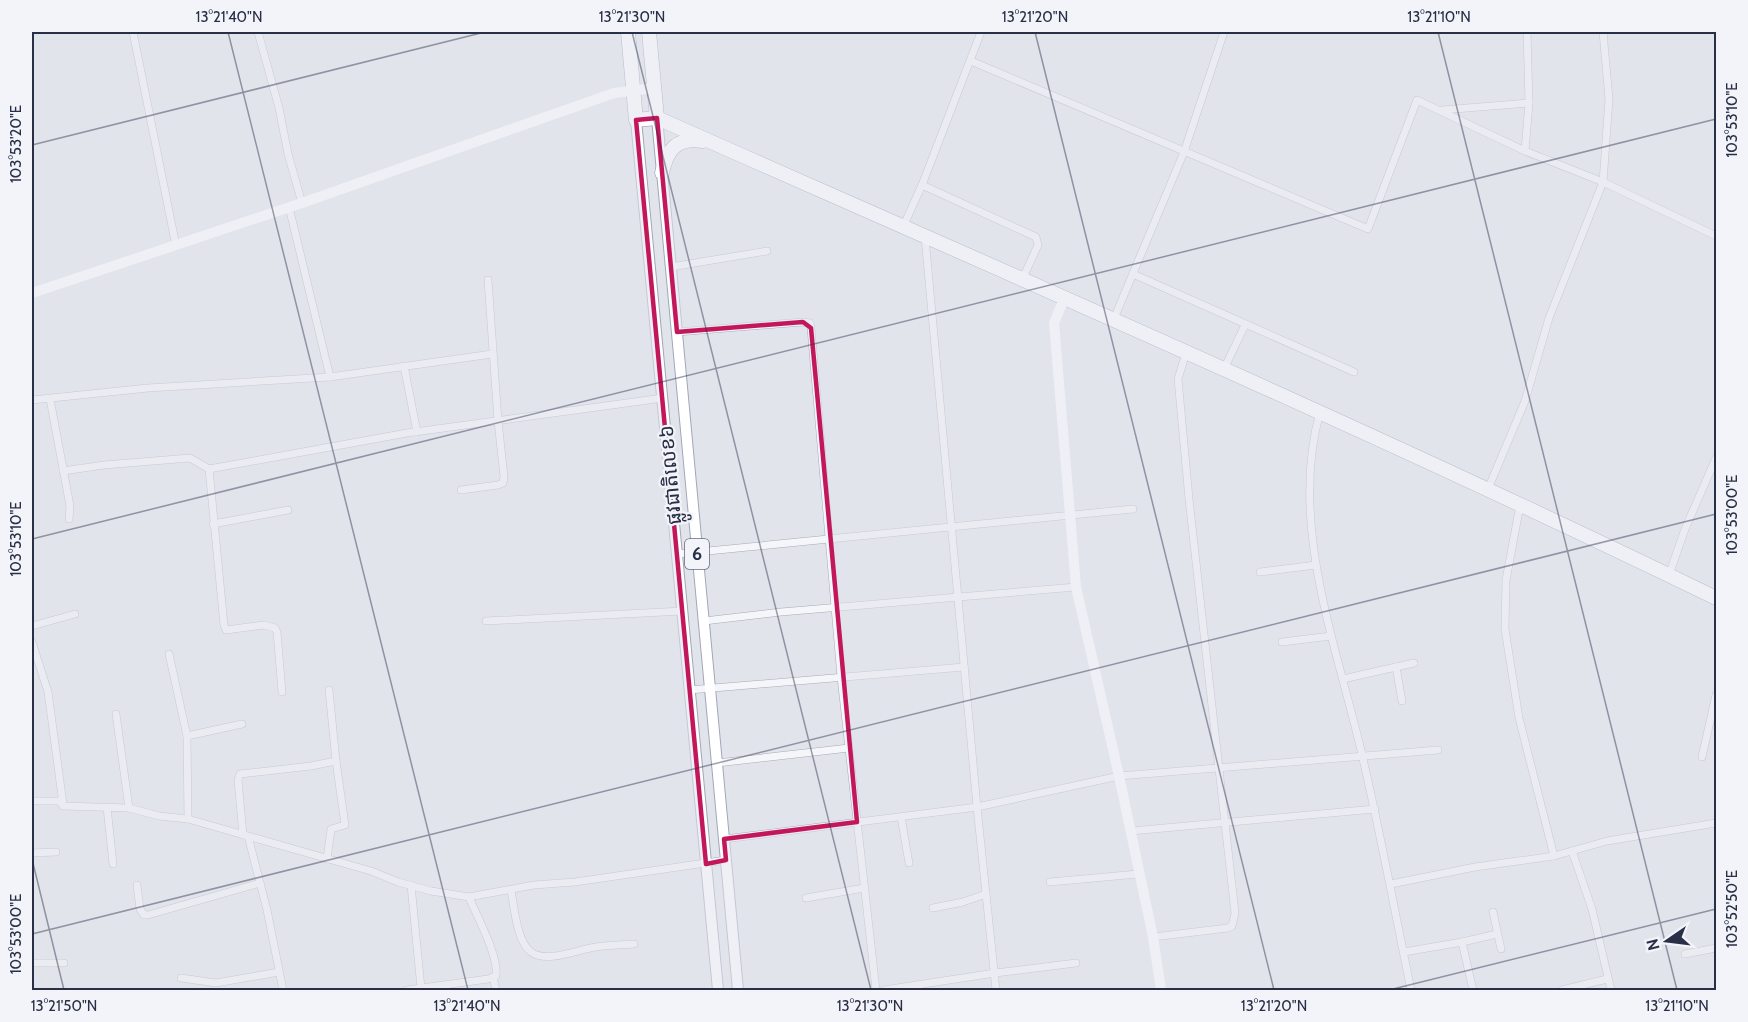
<svg xmlns="http://www.w3.org/2000/svg" width="1748" height="1022" font-family="Cabin,'Noto Sans Khmer',sans-serif">
  <rect width="100%" height="100%" fill="#e2e4ec"/>
  <g fill="none" stroke-linecap="round" stroke-linejoin="round">
    <defs>
      <g id="street">
        <polyline points="133,32 176,246"/>
        <polyline points="258,32 279,108 288,154 302,203"/>
        <polyline points="971,61 1368,229 1417,100 1525,151 1603,182 1716,236"/>
        <polyline points="1442,110 1529,103"/>
        <polyline points="1525,151 1529,103 1527,32"/>
        <polyline points="922,185 1036,237 1038,245 1022,280"/>
        <polyline points="289,207 330,377"/>
        <polyline points="903,227 922,185 981,32"/>
        <polyline points="925,237 977,807 996,990"/>
        <polyline points="671,267 767,251"/>
        <polyline points="1133,274 1354,372"/>
        <polyline points="1113,321 1184,152 1224,32"/>
        <polyline points="677,332 803,322 810,323 811,328 841,677 876,990"/>
        <polyline points="404,366 417,432"/>
        <polyline points="1224,369 1245,325"/>
        <polyline points="50,399 70,506 69,519"/>
        <polyline points="32,400 148,388 330,377 492,354"/>
        <path d="M1320,412C1288,525 1338,649 1363,759C1381,836 1395,913 1411,990"/>
        <polyline points="209,469 407,433 663,398"/>
        <polyline points="63,471 104,465 190,458 209,469 224,625 226,630 264,625 275,628 277,632 282,692"/>
        <polyline points="1488,489 1525,401 1549,318 1603,182 1609,99 1603,32"/>
        <polyline points="461,490 498,485 503,483 504,477 498,421 488,280"/>
        <polyline points="1520,505 1506,580 1505,629 1519,718 1554,856"/>
        <polyline points="213,524 288,510"/>
        <polyline points="677,554 1133,509"/>
        <polyline points="1260,572 1316,565"/>
        <polyline points="1669,575 1685,529 1716,458"/>
        <polyline points="486,621 683,611"/>
        <polyline points="704,621 781,612 1076,587"/>
        <polyline points="32,626 75,614"/>
        <polyline points="32,642 48,692 63,804"/>
        <polyline points="1282,642 1331,636"/>
        <polyline points="169,654 187,736 188,819"/>
        <polyline points="1396,667 1414,663"/>
        <polyline points="1343,679 1396,667 1402,701"/>
        <polyline points="689,690 964,667"/>
        <polyline points="116,714 129,808"/>
        <polyline points="187,736 242,724"/>
        <polyline points="1702,757 1716,695"/>
        <polyline points="717,763 849,748"/>
        <polyline points="32,801 59,801 63,806 129,808 159,816 188,819 371,871 398,882 431,891 469,897 534,885 575,882 726,860"/>
        <polyline points="107,807 113,864"/>
        <polyline points="901,817 909,863"/>
        <polyline points="1131,831 1375,809"/>
        <polyline points="243,835 238,780 240,774 311,766 336,761 329,690"/>
        <polyline points="248,836 267,910 283,990"/>
        <polyline points="724,839 977,807 1119,776 1438,750"/>
        <polyline points="1572,851 1592,909 1611,990"/>
        <polyline points="32,853 56,852"/>
        <polyline points="327,859 331,829 345,825 336,761"/>
        <polyline points="1050,882 1138,874"/>
        <polyline points="1391,884 1475,867 1554,856 1607,841 1716,823"/>
        <polyline points="137,885 140,909 144,915 148,915 260,883"/>
        <polyline points="411,885 421,988"/>
        <path d="M511,890C514,907 517,942 531,952C547,964 579,949 596,947C609,945 621,945 634,944"/>
        <polyline points="806,898 864,888"/>
        <polyline points="933,908 963,902 986,894"/>
        <polyline points="1493,912 1501,949"/>
        <polyline points="1153,937 1228,928 1232,926 1235,913 1189,499 1178,379 1186,353"/>
        <polyline points="1462,942 1497,934"/>
        <polyline points="1404,952 1462,942 1473,990"/>
        <polyline points="1685,954 1716,948"/>
        <polyline points="32,963 64,963"/>
        <polyline points="493,977 496,990"/>
        <polyline points="181,978 216,983 279,972"/>
        <path d="M407,990L488,979L496,976C499,956 477,917 469,897"/>
        <polyline points="884,990 995,973 1076,963"/>
        <polyline points="1562,990 1607,979"/>
      </g>
      <g id="primary">
        <polyline points="657,118 738,990"/>
        <polyline points="636,120 718,990"/>
      </g>
      <g id="highway">
        <path d="M628,32L636,120L657,118C1012,275 1368,429 1716,598"/>
        <polyline points="649,32 657,118"/>
        <path d="M662,173C667,149 677,137 703,141"/>
      </g>
    </defs>
    <use href="#street" stroke="#a6aab7" stroke-width="8"/>
    <use href="#primary" stroke="#a0a7b9" stroke-width="12"/>
    <use href="#highway" stroke="#878fa4" stroke-width="15"/>
    <use href="#street" stroke="#f5f6f9" stroke-width="7"/>
    <g stroke="#fff" stroke-width="10">
      <polyline points="32,293 302,203 614,93 654,88"/>
      <polyline points="1064,299 1054,323 1076,587 1119,776 1153,937 1161,990"/>
    </g>
    <use href="#primary" stroke="#fff" stroke-width="10"/>
    <use href="#highway" stroke="#fff" stroke-width="14"/>
  </g>
  <path d="M0 0H1748V1022H0ZM657,118L677,332L803,322L811,328L857,822L724,839L726,860L706,864L636,120Z" fill="#e2e4ec" fill-opacity=".55" fill-rule="evenodd"/>
  <path fill="none" stroke="#c2185b" stroke-width="4.5" stroke-linejoin="round" d="M657,118L677,332L803,322L811,328L857,822L724,839L726,860L706,864L636,120Z"/>
  <path fill="none" stroke="#282f46" stroke-width="1.5" stroke-opacity="0.45" d="M228,32L468,990M632,32L871,990M1035,32L1274,990M1438,32L1677,990M32,145L485,32M32,539L1716,119M32,859L64,990M32,934L1716,514M1389,990L1716,909"/>
  <g text-anchor="middle" dominant-baseline="central" stroke-width="4.5" stroke-linejoin="round" paint-order="stroke">
    <rect fill="#f2f4f9" stroke="#656a7c" stroke-width="1.5" x="685" y="539" width="24" height="30" rx="4.5"/>
    <g font-size="18" font-weight="bold" fill="#282f46">
      <text x="697" y="554">6</text>
    </g>
    <g font-size="20" fill="#282f46" stroke="#f2f4f9">
      <text transform="translate(670 475) rotate(-95)">ផ្លូវជាតិលេខ៦</text>
    </g>
  </g>
  <rect width="1748" height="1022" fill="none" stroke="#f2f4f9" stroke-width="66"/>
  <g transform="translate(1667 941) rotate(256)" stroke="#f2f4f9" stroke-width="4.5" paint-order="stroke">
  <path d="M0-4.5L10 22L0 15L-10 22Z" fill="#282f46"/>
  <text y="-9" font-size="16" font-weight="bold" text-anchor="middle" fill="#282f46">N</text>
  </g>
  <rect x="33" y="33" width="1682" height="956" fill="none" stroke="#282f46" stroke-width="2"/>
  <g font-size="15" text-anchor="middle" fill="#282f46">
    <text x="229" y="22">13°21'40"N</text>
    <text x="632" y="22">13°21'30"N</text>
    <text x="1035" y="22">13°21'20"N</text>
    <text x="1439" y="22">13°21'10"N</text>
    <text transform="translate(1732 120) rotate(-90)" y="5">103°53'10"E</text>
    <text transform="translate(16 144) rotate(-90)" y="5">103°53'20"E</text>
    <text transform="translate(1732 515) rotate(-90)" y="5">103°53'00"E</text>
    <text transform="translate(16 539) rotate(-90)" y="5">103°53'10"E</text>
    <text transform="translate(1732 909) rotate(-90)" y="5">103°52'50"E</text>
    <text transform="translate(16 934) rotate(-90)" y="5">103°53'00"E</text>
    <text x="64" y="1011">13°21'50"N</text>
    <text x="467" y="1011">13°21'40"N</text>
    <text x="870" y="1011">13°21'30"N</text>
    <text x="1274" y="1011">13°21'20"N</text>
    <text x="1677" y="1011">13°21'10"N</text>
  </g>
</svg>
